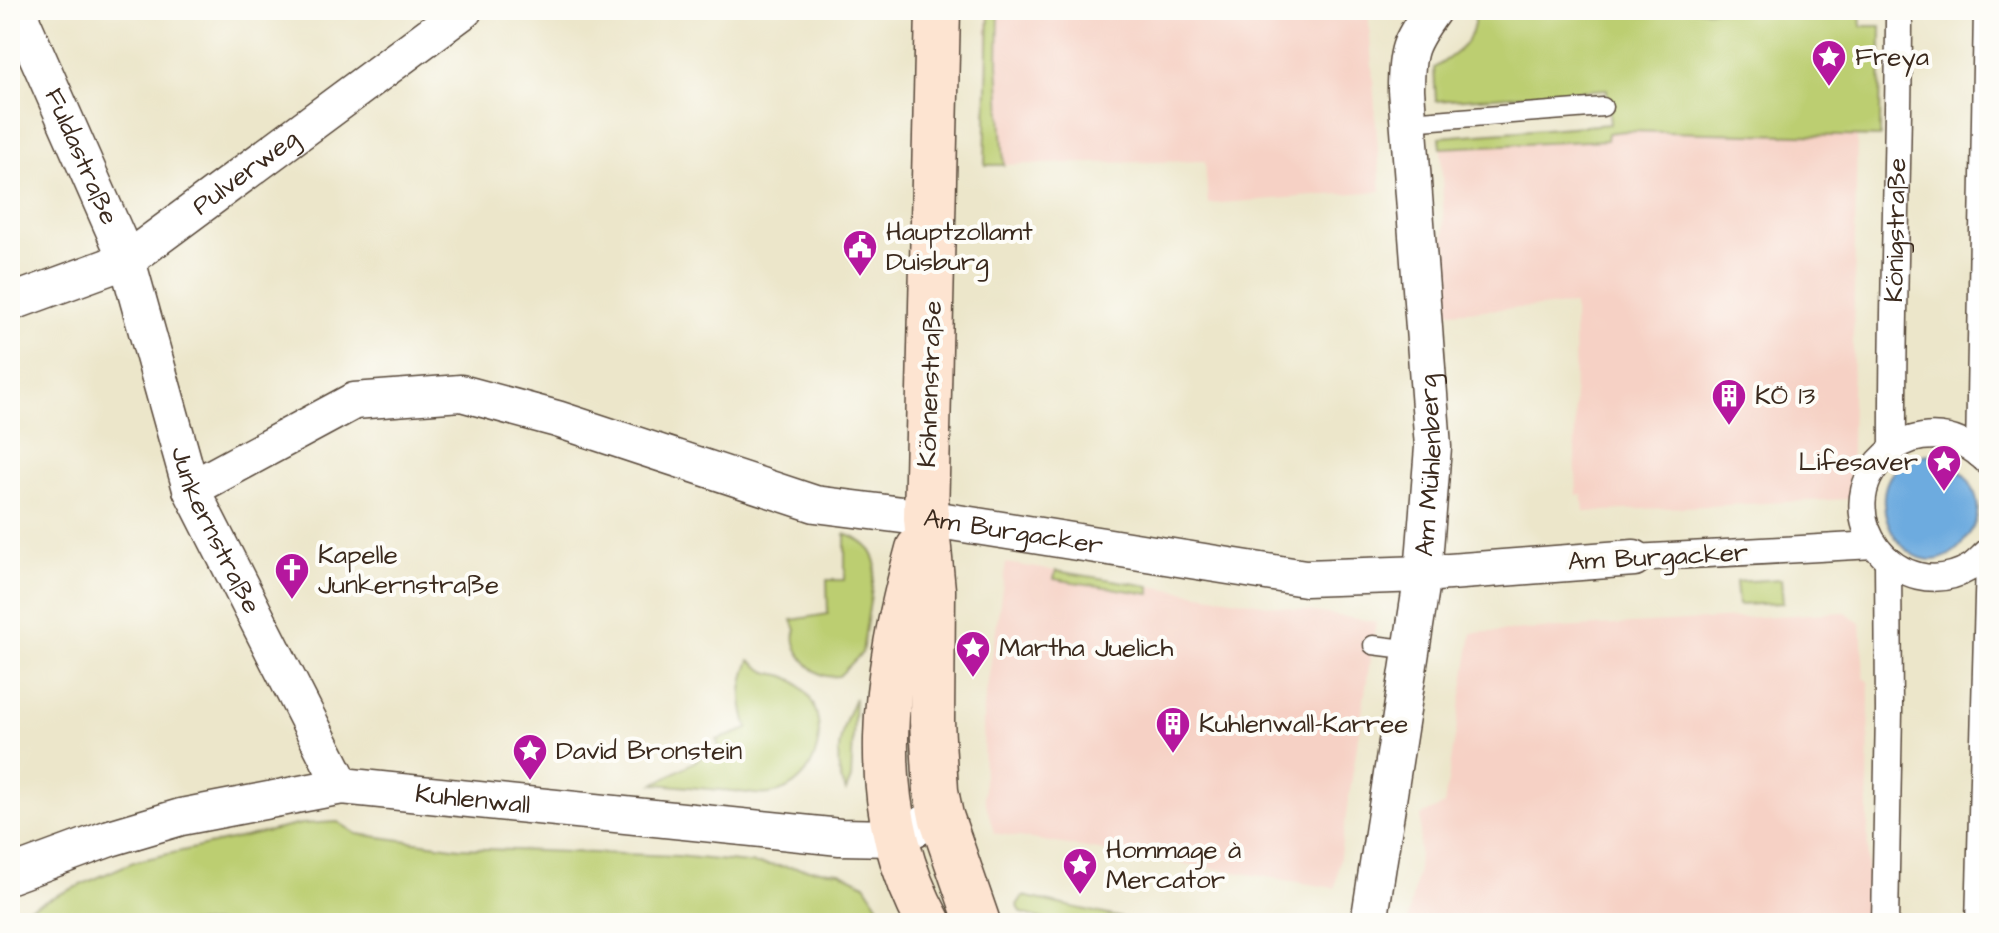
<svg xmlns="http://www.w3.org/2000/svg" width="1999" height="933" font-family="'Architects Daughter',sans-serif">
  <rect width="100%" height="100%" fill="#fdfcf7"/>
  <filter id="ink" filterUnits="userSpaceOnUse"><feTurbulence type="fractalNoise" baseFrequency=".0125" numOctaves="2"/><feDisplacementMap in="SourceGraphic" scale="16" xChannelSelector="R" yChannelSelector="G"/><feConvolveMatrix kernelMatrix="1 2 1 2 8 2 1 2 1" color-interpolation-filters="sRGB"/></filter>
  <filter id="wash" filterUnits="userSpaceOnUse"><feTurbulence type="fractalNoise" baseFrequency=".006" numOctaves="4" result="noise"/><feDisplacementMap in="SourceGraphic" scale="32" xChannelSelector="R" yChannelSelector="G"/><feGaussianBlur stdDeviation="1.8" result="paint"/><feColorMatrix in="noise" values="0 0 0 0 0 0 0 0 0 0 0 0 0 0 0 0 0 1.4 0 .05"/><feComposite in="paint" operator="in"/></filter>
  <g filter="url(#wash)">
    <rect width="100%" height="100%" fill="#ece6ca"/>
    <g fill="#f6d1c5">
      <polygon points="987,10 1368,10 1381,191 1208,204 1205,161 985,165"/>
      <polygon points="1623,131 1857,136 1850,499 1584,512 1582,495 1577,495 1575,451 1574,305 1447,312 1441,148 1607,140 1607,133"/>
      <polygon points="1006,563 1376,622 1335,888 994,833 984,796 983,714"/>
      <polygon points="1846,612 1861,624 1864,678 1869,682 1867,923 1407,923 1418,869 1421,816 1444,805 1472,633"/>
    </g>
    <g fill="#bcce71" stroke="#7c7c48" stroke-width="2">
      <polygon points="989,10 999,10 998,64 1004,165 985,165"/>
      <path d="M1474,10H1860L1861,26H1881L1880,137L1624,131L1608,133L1607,140L1441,148L1440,137L1610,124L1607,89L1436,101L1434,68C1457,53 1478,41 1474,10Z"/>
      <path d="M845,534C862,540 870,545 876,562L862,653L839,676C835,676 830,677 826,676C810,672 789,647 796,630L792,620L828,614L827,580H845Z"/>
      <polygon points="1056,571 1150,586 1150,594 1054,579"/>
      <polygon points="1781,579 1783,603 1738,605 1736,582"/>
      <path d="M750,660C754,663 760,668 765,671C777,676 786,673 798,684C835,716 821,786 770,794C759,796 744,792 733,791C707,789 680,786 654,784L719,748L717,740L748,729C740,700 739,688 750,660Z"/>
      <path d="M855,698L851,779L846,791C830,763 842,726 855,698Z"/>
      <polygon points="338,822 357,834 460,848 677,856 840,872 865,884 890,923 10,923 10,916 133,862 301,824"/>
      <polygon points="1023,896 1140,922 1055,923 1022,913 1017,905"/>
    </g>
    <path fill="#6dabdf" stroke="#546a7e" stroke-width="2" d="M1933,454C1967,467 1992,502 1968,536C1912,618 1830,463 1933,454Z"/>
  </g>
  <g filter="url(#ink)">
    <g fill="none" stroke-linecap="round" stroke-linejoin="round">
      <defs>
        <g id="service">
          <polyline points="1408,122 1603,107"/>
          <polyline points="1373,645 1413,650"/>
        </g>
        <g id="pedestrian">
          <path id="s1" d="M1893,448C1892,302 1899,156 1899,10"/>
          <polyline points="1979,454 1987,10"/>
          <path d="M1988,462C1970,444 1948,433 1922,437C1908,439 1895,446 1885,456C1824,513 1898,610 1971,567C1977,563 1983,556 1989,551"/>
          <polyline points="1634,558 1874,545"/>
          <polyline points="1885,923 1889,711 1888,561"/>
          <polyline points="1979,923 1989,561"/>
        </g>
        <g id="minor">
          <path id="s2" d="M17,10L127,260L191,489L342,786"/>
          <path id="s3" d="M10,303L127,260L464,10"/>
          <path id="s4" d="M191,489L354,401L461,393L557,419L815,504L926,518L1305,578L1423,574L1634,558"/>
          <path id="s5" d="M10,875L110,838L181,817L342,786L840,837L894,838L941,816"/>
          <path id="s6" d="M1369,923L1423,574L1433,447L1406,90C1406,51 1409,43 1432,11"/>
        </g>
        <g id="secondary">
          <polyline points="938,10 926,518 933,590 932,722 936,791 941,816 978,923"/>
          <path d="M918,549C884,675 863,803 929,923"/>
        </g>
      </defs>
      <use href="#service" stroke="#564638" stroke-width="21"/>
      <use href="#pedestrian" stroke="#564638" stroke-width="29"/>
      <use href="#minor" stroke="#564638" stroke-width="39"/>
      <use href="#secondary" stroke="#564638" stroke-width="47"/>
      <use href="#service" stroke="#fff" stroke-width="18"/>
      <use href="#pedestrian" stroke="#fff" stroke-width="26"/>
      <use href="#minor" stroke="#fff" stroke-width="36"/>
      <use href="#secondary" stroke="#fde4d1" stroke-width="44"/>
    </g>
  </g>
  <defs>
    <symbol id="sight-pin" viewBox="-11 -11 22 30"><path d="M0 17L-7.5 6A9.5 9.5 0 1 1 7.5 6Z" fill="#b5179e" stroke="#fdfcf7"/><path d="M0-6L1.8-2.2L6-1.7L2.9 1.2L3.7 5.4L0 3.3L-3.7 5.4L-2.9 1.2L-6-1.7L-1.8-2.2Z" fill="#fff"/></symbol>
    <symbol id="civic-pin" viewBox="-11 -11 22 30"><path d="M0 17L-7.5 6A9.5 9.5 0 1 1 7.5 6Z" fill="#b5179e" stroke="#fdfcf7"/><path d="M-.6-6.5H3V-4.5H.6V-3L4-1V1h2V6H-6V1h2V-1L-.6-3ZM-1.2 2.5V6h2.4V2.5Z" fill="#fff"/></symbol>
    <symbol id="building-pin" viewBox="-11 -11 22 30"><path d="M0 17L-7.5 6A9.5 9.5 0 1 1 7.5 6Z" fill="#b5179e" stroke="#fdfcf7"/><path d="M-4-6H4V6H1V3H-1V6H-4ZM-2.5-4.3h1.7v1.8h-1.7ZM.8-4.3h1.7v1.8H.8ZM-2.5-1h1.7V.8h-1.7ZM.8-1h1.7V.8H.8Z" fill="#fff"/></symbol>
    <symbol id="church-pin" viewBox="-11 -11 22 30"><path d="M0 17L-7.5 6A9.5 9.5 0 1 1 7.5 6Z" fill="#b5179e" stroke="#fdfcf7"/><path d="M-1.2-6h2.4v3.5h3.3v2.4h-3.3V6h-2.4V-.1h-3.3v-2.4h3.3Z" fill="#fff"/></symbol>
  </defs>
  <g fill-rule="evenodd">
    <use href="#sight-pin" x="1809" y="37" width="40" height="54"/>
    <use href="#civic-pin" x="840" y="227" width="40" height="54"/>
    <use href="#building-pin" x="1709" y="376" width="40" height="54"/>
    <use href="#sight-pin" x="1924" y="442" width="40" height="54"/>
    <use href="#church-pin" x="272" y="550" width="40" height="54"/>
    <use href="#sight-pin" x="953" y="628" width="40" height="54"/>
    <use href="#building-pin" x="1153" y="704" width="40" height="54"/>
    <use href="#sight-pin" x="510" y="731" width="40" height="54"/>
    <use href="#sight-pin" x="1060" y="845" width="40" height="54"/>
  </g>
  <g text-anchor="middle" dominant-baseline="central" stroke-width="8" stroke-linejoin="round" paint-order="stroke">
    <g font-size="26" fill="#3b2a1e" stroke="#fdfcf7" text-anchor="start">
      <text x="1855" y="57">Freya</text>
      <text x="886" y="232">Hauptzollamt<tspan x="886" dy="30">Duisburg</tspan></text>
      <text x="1755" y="396">KÖ 13</text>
      <text x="1918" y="462" text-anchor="end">Lifesaver</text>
      <text x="318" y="555">Kapelle<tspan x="318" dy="30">Junkernstraße</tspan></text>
      <text x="999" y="648">Martha Juelich</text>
      <text x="1199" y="724">Kuhlenwall-Karree</text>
      <text x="556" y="751">David Bronstein</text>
      <text x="1106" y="850">Hommage à<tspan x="1106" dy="30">Mercator</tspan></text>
    </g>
    <g font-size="26" fill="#3b2a1e" stroke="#fdfcf7">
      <text stroke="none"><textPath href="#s2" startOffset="160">Fuldastraße</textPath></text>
      <text stroke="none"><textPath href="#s3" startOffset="272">Pulverweg</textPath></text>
      <text stroke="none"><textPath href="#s1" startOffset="218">Königstraße</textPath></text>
      <text transform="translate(930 384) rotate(-88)">Köhnenstraße</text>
      <text stroke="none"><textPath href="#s6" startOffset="462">Am Mühlenberg</textPath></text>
      <text stroke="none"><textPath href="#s2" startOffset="558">Junkernstraße</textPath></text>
      <text stroke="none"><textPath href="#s4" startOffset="864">Am Burgacker</textPath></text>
      <text transform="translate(1658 557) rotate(-3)">Am Burgacker</text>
      <text stroke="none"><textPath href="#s5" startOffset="476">Kuhlenwall</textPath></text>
    </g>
  </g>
  <rect width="1999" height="933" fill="none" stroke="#fdfcf7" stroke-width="40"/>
</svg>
